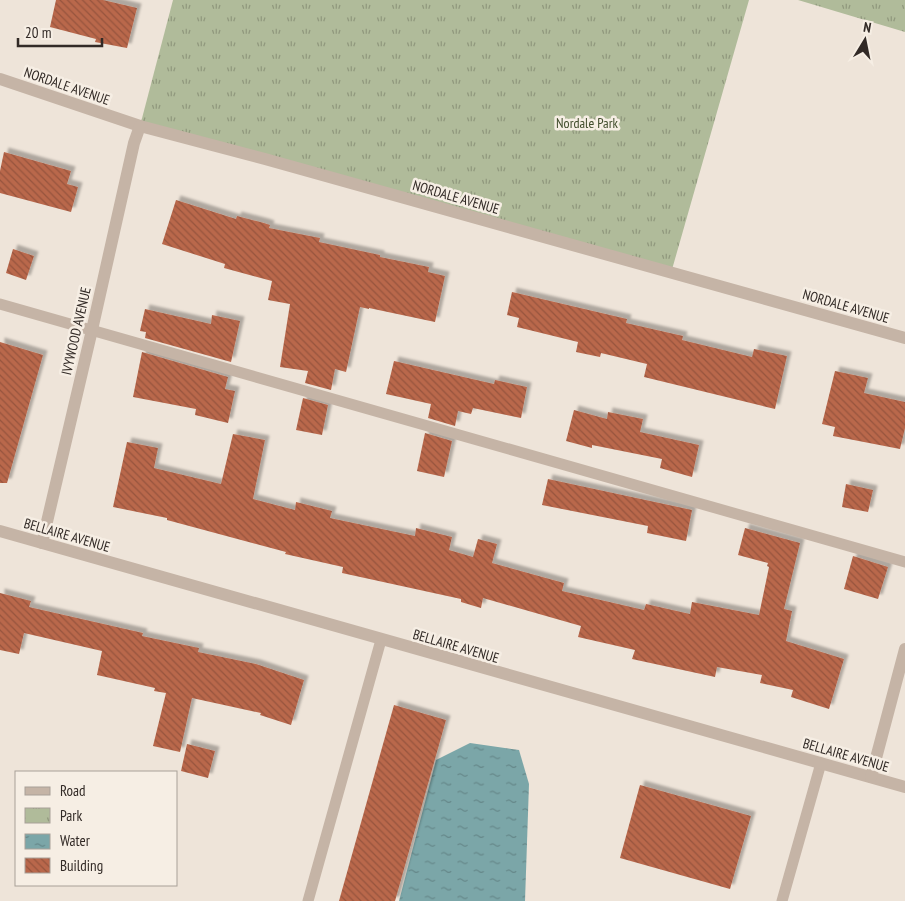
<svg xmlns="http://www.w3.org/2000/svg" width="905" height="901" font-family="'PT Sans Narrow',sans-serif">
  <defs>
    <pattern id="park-tufts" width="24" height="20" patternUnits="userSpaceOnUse" patternTransform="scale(1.25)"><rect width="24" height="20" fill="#b0bb9a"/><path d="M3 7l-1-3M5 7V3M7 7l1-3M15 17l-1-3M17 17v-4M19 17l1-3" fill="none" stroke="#90987d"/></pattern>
    <pattern id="water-ripples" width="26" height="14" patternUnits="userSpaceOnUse" patternTransform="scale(1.25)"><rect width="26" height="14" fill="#7ba6a8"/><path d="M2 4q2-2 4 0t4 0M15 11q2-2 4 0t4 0" fill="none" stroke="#658789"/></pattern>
    <pattern id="building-back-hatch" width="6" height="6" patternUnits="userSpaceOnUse" patternTransform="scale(1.25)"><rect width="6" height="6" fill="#b9674b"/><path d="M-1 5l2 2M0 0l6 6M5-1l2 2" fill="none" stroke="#97553e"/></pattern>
    <filter id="shadow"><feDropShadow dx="4.5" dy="-4.5" stdDeviation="1" flood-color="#0004"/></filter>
  </defs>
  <rect width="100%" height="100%" fill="#eee4d9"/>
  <g fill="url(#park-tufts)">
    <polygon points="173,0 749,0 671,273 140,126"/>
    <polygon points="798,0 905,0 905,32"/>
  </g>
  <polygon fill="url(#water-ripples)" points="470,743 519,750 529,784 525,901 399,901 436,760"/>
  <g fill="url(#building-back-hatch)" filter="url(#shadow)">
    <polygon points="56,0 103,0 137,8 127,48 95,42 96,39 50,27"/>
    <polygon points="4,152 71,171 67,184 78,187 71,212 0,193 0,171"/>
    <polygon points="176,200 236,219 237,216 264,223 270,225 269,228 320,238 319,242 380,255 380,257 429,267 428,272 445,276 435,322 369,308 369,309 360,307 346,372 335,369 331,390 305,383 308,371 280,367 290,304 268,300 272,281 224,268 225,264 162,244"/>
    <polygon points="13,249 34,256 26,280 6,273"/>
    <polygon points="512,292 627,319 626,323 683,336 682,340 752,357 754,349 787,356 775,409 644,377 647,364 601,353 600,357 576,352 578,342 517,327 519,318 507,315"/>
    <polygon points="145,309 211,324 212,315 240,321 231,362 145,338 146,332 140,331"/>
    <polygon points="0,342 43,355 7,483 0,483"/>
    <polygon points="142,352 228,377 225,389 235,391 228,423 195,415 196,409 133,397"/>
    <polygon points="394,361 494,384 495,380 527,387 521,418 473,408 471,414 458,411 455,426 428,418 431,404 386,394"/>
    <polygon points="835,371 868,378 864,393 905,402 905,428 900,449 833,436 835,427 822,424"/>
    <polygon points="303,398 328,405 322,435 296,430"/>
    <polygon points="574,410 607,419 608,412 643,419 640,432 699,445 692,477 660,468 662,459 592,445 592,448 566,441"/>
    <polygon points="425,433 452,441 444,477 417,471"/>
    <polygon points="233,434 265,440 253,499 295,510 296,502 332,511 330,518 415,536 416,528 452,537 449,550 473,557 478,539 497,544 492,563 564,583 562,591 644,610 646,604 690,614 692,602 759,615 769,567 767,566 768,563 738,555 745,528 800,543 784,609 792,611 786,641 844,659 829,709 791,697 793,690 760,683 762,675 717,667 715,677 632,659 635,650 578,637 581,626 483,598 481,608 461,602 461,599 342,573 343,567 285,554 286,552 167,520 167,518 113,507 127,442 158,448 154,468 221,484"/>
    <polygon points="548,479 692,510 686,541 647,533 648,526 542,505"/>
    <polygon points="846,484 873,490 868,512 842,507"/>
    <polygon points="853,556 888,567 878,599 844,589"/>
    <polygon points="0,593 31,601 29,607 143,633 142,636 199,648 198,652 256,664 304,680 291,725 260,715 261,713 192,698 180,752 153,746 166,693 154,691 155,688 97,675 102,651 24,633 19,654 0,650"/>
    <polygon points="394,705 446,720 395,901 339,901"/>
    <polygon points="187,744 215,751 208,778 181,771"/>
    <polygon points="640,785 751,816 730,889 620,858"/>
  </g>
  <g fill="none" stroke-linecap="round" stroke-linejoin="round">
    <g stroke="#c5b4a6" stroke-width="11">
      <polyline points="0,304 905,562"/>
      <polyline points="308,901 381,640"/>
      <polyline points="782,901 821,763"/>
    </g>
    <g stroke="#c5b4a6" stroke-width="12">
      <polyline points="0,79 140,126 265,159 905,338"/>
      <polyline points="0,531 905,787"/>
      <polyline points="42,543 92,330 134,143 140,126"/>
      <polyline points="871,777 905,649"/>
    </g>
  </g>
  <g text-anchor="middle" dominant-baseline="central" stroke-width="5" stroke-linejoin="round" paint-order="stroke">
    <g font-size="14" fill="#322a26" stroke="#f6eee4">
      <text transform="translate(67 86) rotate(19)">NORDALE AVENUE</text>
      <text transform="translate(456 197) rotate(16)">NORDALE AVENUE</text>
      <text transform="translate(846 306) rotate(16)">NORDALE AVENUE</text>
      <text transform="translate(76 331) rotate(-77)">IVYWOOD AVENUE</text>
      <text transform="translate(67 535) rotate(16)">BELLAIRE AVENUE</text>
      <text transform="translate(456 646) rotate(16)">BELLAIRE AVENUE</text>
      <text transform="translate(846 755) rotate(16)">BELLAIRE AVENUE</text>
    </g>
    <g font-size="14" fill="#414d2c" stroke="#f6eee4">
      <text x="587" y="123">Nordale Park</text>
    </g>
  </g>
  <rect x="15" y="771" width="162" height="115" fill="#f6eee4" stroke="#a8a098"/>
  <rect x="25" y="787" width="25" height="8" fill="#c5b4a6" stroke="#a8a098"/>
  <text x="60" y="796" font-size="15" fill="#322a26">Road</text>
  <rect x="25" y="808" width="25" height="15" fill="url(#park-tufts)" stroke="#a8a098"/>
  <text x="60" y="821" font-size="15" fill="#322a26">Park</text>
  <rect x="25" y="834" width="25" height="15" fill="url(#water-ripples)" stroke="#a8a098"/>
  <text x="60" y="846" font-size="15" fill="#322a26">Water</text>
  <rect x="25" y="858" width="25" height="15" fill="url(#building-back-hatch)" stroke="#a8a098"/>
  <text x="60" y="871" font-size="15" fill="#322a26">Building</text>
  <g transform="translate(865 40) rotate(10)" stroke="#f6eee4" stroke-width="4" paint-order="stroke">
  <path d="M0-4L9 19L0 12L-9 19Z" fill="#322a26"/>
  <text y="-8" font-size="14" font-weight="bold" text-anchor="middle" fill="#322a26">N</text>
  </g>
  <path d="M18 38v8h84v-8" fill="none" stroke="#322a26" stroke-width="2.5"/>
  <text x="25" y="38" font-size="15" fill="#322a26" stroke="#f6eee4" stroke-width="4" paint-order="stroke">20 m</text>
</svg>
